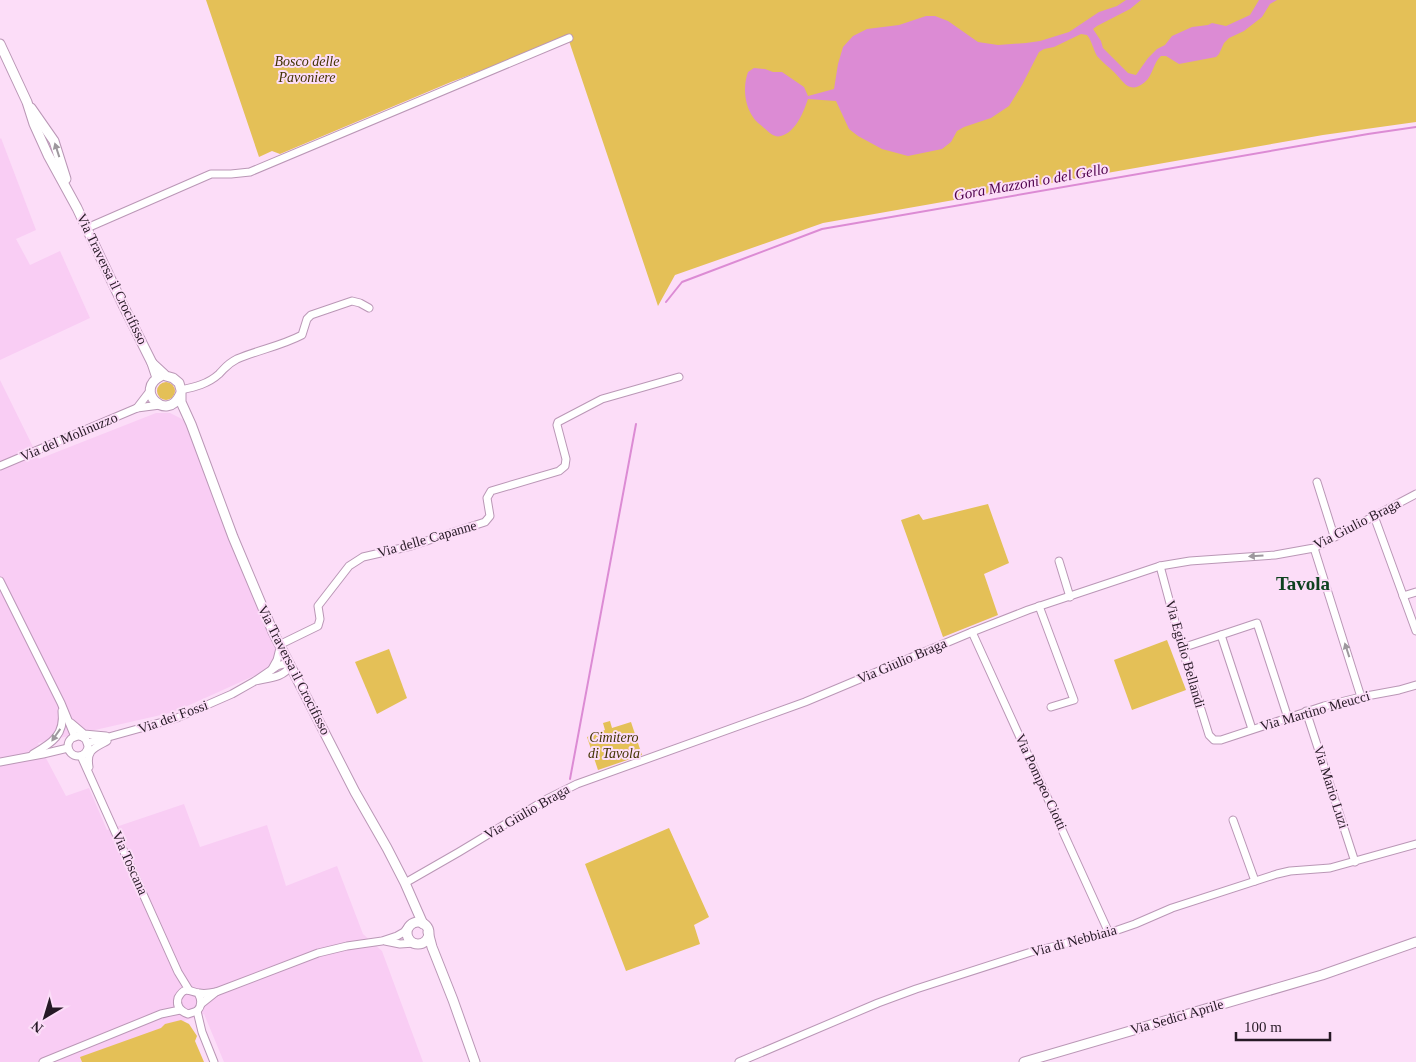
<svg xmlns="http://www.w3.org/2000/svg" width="1416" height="1062" font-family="'Times New Roman',serif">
  <rect width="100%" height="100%" fill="#fcddf8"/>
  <g fill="#f9cdf4">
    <polygon points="1,138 36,230 16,239 30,265 60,251 90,318 0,360 0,139"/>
    <polygon points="0,380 39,459 156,413 170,413 184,420 228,536 277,651 271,666 267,670 174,712 38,743 66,796 89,788 107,830 184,804 200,847 267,825 286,886 337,866 363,934 382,951 423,1062 224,1062 204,1014 81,1057 82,1062 0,1062"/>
  </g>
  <g fill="#e4c057">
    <polygon points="206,0 1416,0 1416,122 1323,135 823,223 675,275 658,306 568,38 451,82 280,154 272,151 259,157"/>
    <circle cx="166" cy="391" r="9"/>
    <polygon points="988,504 1009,563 984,574 998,615 943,637 901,520 919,514 923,520"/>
    <polygon points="1167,640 1186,690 1132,710 1114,660"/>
    <polygon points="389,649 407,698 377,714 355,662"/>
    <polygon points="610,721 612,728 631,722 642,755 598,770 587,737 605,730 603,723"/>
    <polygon points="669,828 709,917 694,925 700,944 626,971 585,864"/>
    <polygon points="181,1020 189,1024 197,1036 195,1041 204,1062 82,1062 80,1057 161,1028 165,1024"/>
  </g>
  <path fill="#dc8bd4" d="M1126,0H1141L1130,9L1097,26L1093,29L1101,41L1103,48L1128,73L1136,75L1148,58L1157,49L1165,45L1172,36L1192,27L1208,25L1212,23L1226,26L1250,15L1259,0H1277L1270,4L1262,17L1244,31L1229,38L1224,43L1219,54L1216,57L1179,64L1166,56H1161C1153,63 1153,75 1145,82C1129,95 1124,82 1114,72C1109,67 1102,62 1097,56C1093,49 1092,41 1087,35L1081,34L1054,47L1044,49L1039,52L1022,85L1009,106L991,118L964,127L957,131L951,142L942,149L908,156L882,149L858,136L849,129L836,101L808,99C804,111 796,132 781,136C774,138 769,132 764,128C761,125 755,121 753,117C744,104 743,86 748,72L754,68L765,69L773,72H782L804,87L808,96L834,89L838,64L843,47L853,36L867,29L899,25L926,16H935L948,21L978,42L998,45L1026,43L1040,41L1069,32L1099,12L1117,6Z"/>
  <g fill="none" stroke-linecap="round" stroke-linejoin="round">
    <g stroke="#dc8bd4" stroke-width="2">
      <polyline points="666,302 682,282 822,229 1368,134 1416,127"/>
      <polyline points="570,779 636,424"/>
    </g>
    <defs>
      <g id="street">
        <polyline points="87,228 211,174 231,174 250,172 569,38"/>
        <path d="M181,390C195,387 208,384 219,374C226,367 227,364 237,359C258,350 281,346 302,335L307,319L311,315L352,301L360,303L369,308"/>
        <polyline points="137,408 150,391"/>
        <polyline points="0,466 137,408 160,405"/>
        <polyline points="1317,482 1334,536"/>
        <polyline points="1374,516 1416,631"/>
        <polyline points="1314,548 1361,697"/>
        <polyline points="1059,561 1070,597"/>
        <polyline points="1160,566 1182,648 1209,735 1214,740 1221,740 1324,706 1361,697 1399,690 1416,685"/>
        <polyline points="0,581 61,703 75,737"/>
        <polyline points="1403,596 1416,592"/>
        <polyline points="1039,606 1074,700 1051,707"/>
        <polyline points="972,632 1109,933"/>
        <polyline points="1221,635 1252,729"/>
        <polyline points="279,645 318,626 320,619 318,606 349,566 363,557 411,546 485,522 490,516 487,498 491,491 559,471 565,466 566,459 557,425 558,422 602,399 679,377"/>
        <polyline points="1182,648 1257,623 1288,718"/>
        <polyline points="272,669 277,660 280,648"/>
        <polyline points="1306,711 1355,862"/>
        <polyline points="71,723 84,734 106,736"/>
        <circle cx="78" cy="746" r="10"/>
        <path d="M87,743L177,718L232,694L255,681L277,666L284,664L290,666C284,678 267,678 255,681"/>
        <path d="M33,754C52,743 65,735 62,711"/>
        <polyline points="81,756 178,972 189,990"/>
        <polyline points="0,762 43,754 68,748"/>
        <path d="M89,767C86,750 94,748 107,741"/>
        <polyline points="1233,820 1255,881"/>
        <polyline points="405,883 459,852 547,799 577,784 805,702 972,632 1028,610 1160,566 1190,561 1275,555 1314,548 1416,494"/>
        <polyline points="385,941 400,944 415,943"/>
        <path d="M198,993C202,1000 202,1006 197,1011L188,1014C180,1011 176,1006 178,998C185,985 190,992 199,993C204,994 211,993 216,992"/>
        <polyline points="201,1004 216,992 318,953 347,946 382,941 397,936 404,932 409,926"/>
        <polyline points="197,1011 202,1032 214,1062"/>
        <polyline points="43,1062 161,1014 180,1010"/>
        <polyline points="739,1062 878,1003 916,989 1031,952 1109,933 1135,924 1172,908 1277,874 1290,871 1330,868 1416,844"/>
      </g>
      <g id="secondary">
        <polyline points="0,44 27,102 34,124 48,155 77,208 124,307 152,363 157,378"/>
        <polyline points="31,108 54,141 66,179"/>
        <polyline points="152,363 166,376 173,378 179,383 181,390 181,402 191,424 233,537 273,632 355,792 387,848 405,883 423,924"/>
        <path d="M161,376C133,390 167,423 180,395"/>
        <circle cx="418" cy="933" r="11"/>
        <polyline points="428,932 432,947 453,1000 475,1062"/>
        <polyline points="1024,1062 1322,975 1416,942"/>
      </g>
    </defs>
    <use href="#street" stroke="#ba97b6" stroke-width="9"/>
    <use href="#secondary" stroke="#ba97b6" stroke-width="11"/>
    <use href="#street" stroke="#fff" stroke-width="7"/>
    <use href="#secondary" stroke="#fff" stroke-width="9"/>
  </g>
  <defs><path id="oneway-solid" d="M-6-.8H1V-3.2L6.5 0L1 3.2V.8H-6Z" transform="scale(1.25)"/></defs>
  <g fill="#9d989d">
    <use href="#oneway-solid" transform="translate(57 150) rotate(-108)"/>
    <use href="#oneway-solid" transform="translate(1256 556) rotate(176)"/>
    <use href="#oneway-solid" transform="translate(1347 650) rotate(-108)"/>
    <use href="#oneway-solid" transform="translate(56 735) rotate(125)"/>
  </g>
  <g text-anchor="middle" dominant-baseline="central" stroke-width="4" stroke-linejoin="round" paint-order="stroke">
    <g font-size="14" font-style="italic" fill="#423300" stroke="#fcddf8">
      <text x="307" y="61">Bosco delle<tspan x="307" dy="16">Pavoniere</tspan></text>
      <text x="614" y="737">Cimitero<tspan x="614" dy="16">di Tavola</tspan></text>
    </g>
    <g font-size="14" fill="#261925" stroke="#fcddf8">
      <text transform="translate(112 279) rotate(64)">Via Traversa il Crocifisso</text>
      <text transform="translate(69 437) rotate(-23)">Via del Molinuzzo</text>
      <text transform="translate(1357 524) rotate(-27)">Via Giulio Braga</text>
      <text transform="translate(427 539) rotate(-16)">Via delle Capanne</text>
      <text transform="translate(1185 654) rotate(74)">Via Egidio Bellandi</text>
      <text transform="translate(902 661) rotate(-23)">Via Giulio Braga</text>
      <text transform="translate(294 670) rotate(63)">Via Traversa il Crocifisso</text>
      <text transform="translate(1315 711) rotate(-16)">Via Martino Meucci</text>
      <text transform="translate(173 717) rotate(-20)">Via dei Fossi</text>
      <text transform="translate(1041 782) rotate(65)">Via Pompeo Ciotti</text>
      <text transform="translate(1331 787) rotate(72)">Via Mario Luzi</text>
      <text transform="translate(527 812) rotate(-30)">Via Giulio Braga</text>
      <text transform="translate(130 863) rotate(66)">Via Toscana</text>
      <text transform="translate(1074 941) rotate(-15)">Via di Nebbiaia</text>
      <text transform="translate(1177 1017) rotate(-16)">Via Sedici Aprile</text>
    </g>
    <g font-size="15" font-style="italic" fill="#4e014b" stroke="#fcddf8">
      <text transform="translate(1031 182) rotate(-10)">Gora Mazzoni o del Gello</text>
    </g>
    <g font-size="19" font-weight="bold" fill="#0e411f" stroke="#fcddf8">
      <text x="1303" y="583">Tavola</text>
    </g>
  </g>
  <g transform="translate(45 1017) rotate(218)" stroke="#fcddf8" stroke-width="4" paint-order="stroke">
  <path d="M0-4L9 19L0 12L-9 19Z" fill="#261925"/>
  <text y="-8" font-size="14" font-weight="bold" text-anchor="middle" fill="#261925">N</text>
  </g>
  <path d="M1236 1032v8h94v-8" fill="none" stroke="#261925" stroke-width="2.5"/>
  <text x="1244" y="1032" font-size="15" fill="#261925" stroke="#fcddf8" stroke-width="4" paint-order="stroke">100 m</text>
</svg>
